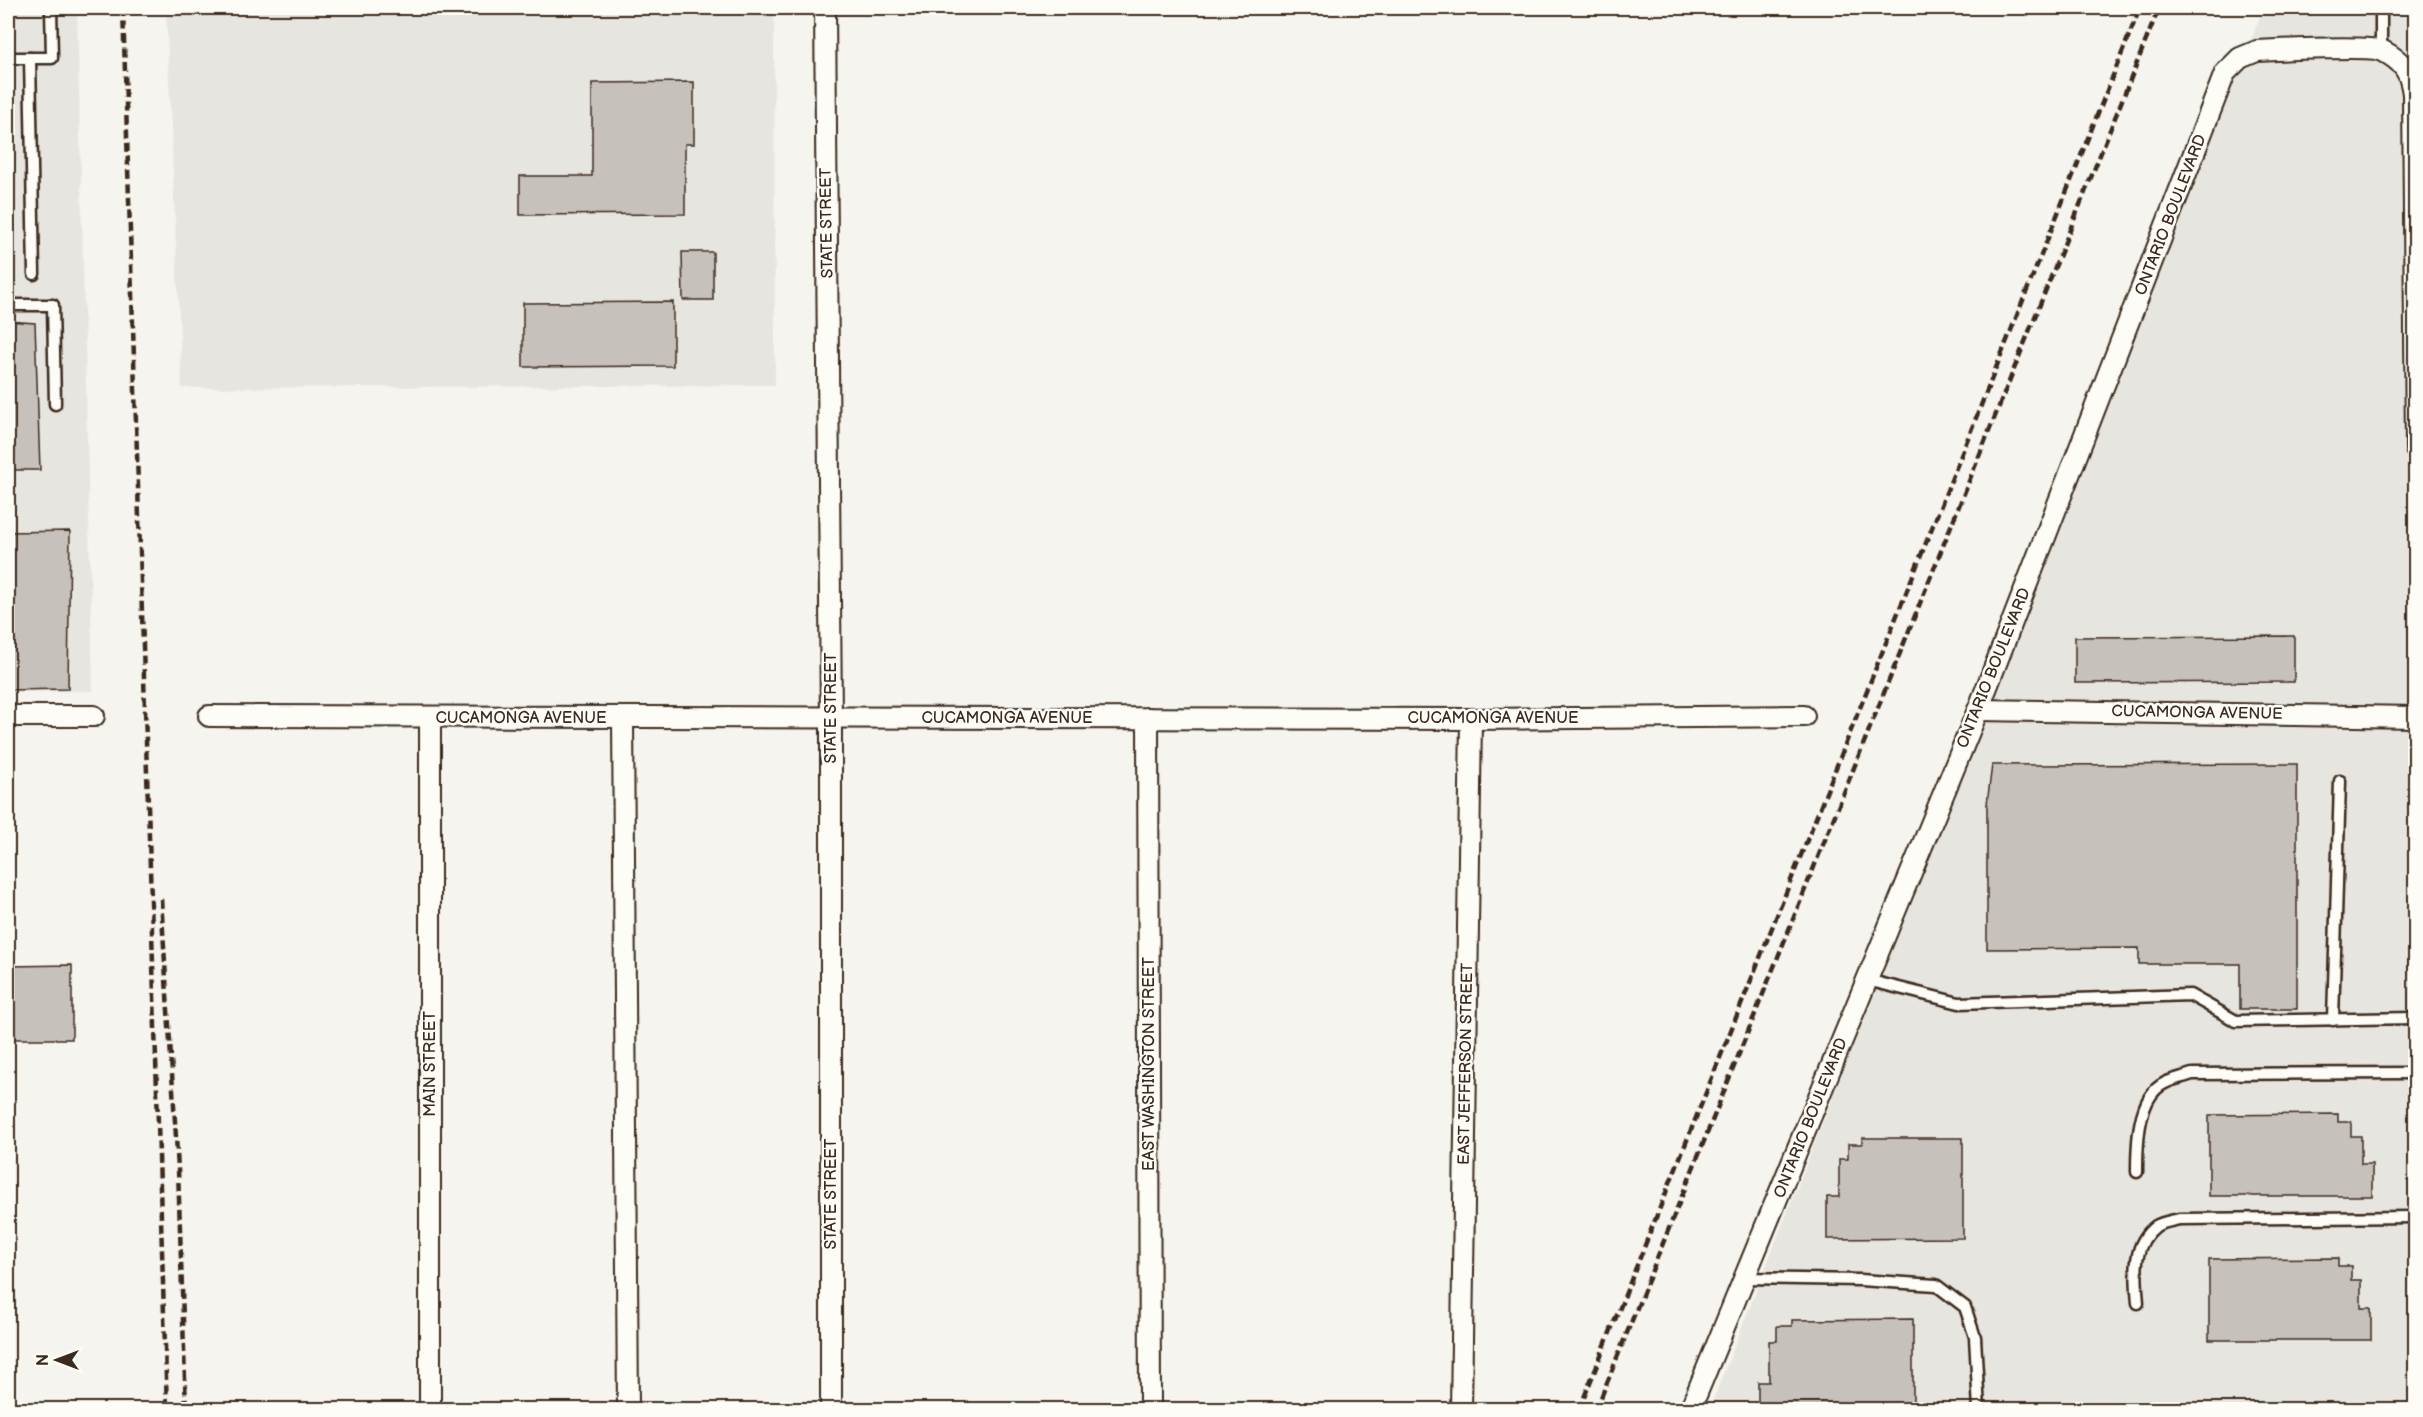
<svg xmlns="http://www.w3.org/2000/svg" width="2423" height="1417" font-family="'Balsamiq Sans',sans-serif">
  <rect width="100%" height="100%" fill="#f5f4ee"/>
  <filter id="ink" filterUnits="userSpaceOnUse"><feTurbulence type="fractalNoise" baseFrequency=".0167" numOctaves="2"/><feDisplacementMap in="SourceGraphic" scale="12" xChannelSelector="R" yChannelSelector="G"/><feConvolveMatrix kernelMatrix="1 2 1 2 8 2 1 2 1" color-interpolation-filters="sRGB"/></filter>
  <g filter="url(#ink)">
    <g fill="#e7e5df">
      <polygon points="8,8 77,8 93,691 8,692"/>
      <polygon points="166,8 774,8 775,385 182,388"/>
      <polygon points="2258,8 2415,8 2415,1409 1709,1410 2262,12"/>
    </g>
    <g fill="#c7c1bb" stroke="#3b2a1e" stroke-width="1.5">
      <polygon points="694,82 694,144 685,144 685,214 520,215 520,176 592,176 592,83"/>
      <polygon points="682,252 713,252 713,300 683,300"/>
      <polygon points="673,302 673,366 523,367 523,303"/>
      <polygon points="8,321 35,323 40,470 8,470"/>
      <polygon points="70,531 68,689 8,690 8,532"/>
      <polygon points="2294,636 2294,682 2075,683 2075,637"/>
      <polygon points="2297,764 2297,1009 2240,1009 2240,964 2139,964 2139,948 1987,949 1987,804 1992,765"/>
      <polygon points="72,965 72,1039 8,1039 8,966"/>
      <polygon points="2338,1114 2338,1122 2351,1122 2351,1136 2361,1136 2361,1164 2372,1164 2372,1196 2209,1196 2209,1115"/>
      <polygon points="1862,1138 1963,1138 1963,1238 1827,1239 1827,1197 1839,1197 1839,1159 1848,1159 1848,1144 1862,1144"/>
      <polygon points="2338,1258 2338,1266 2351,1266 2351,1280 2361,1280 2361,1308 2371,1308 2371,1340 2209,1340 2209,1259"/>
      <polygon points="1913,1319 1913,1410 1758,1410 1758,1382 1769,1382 1769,1341 1777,1341 1777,1326 1792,1326 1792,1320"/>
    </g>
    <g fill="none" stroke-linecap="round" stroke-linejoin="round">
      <defs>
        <g id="service">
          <polyline points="2381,50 2381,8"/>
          <polyline points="8,58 30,58 34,274"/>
          <polyline points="30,58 52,58 51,8"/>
          <polyline points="8,305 53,305 55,404"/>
          <polyline points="1867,980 1959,1003 2190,995 2236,1021 2416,1018"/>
          <polyline points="2333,1020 2340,781"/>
          <path d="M2137,1172C2137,1146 2137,1096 2165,1083C2173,1079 2184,1077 2192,1074L2416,1073"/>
          <polyline points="1745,1278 1860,1280 1936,1285 1965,1307 1975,1337 1979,1410"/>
          <path d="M2138,1303C2136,1276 2131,1245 2156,1226C2162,1222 2172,1221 2179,1219L2416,1217"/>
        </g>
        <g id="minor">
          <polyline points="825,8 831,718 831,1410"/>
          <polyline points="1978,710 2416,717"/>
          <polyline points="8,716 94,716"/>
          <polyline points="209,716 1471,719 1804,716"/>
          <polyline points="430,718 430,1410"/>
          <polyline points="623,718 628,1410"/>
          <polyline points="1148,718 1150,1410"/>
          <polyline points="1461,1410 1471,719"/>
          <path d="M1690,1410L1978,710L2225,73L2240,58L2257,51C2276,50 2372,45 2383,51C2404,62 2410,72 2413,94L2416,449"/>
        </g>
      </defs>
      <use href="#service" stroke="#3b2a1e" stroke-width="15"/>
      <use href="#minor" stroke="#3b2a1e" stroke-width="24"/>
      <use href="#service" stroke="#fdfcf7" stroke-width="10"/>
      <use href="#minor" stroke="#fdfcf7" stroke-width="20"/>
      <g stroke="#3b2a1e" stroke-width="4.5" stroke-dasharray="9 4.5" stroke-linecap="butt">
        <polyline points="123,8 167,1410"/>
        <polyline points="161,899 178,1169 186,1410"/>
        <polyline points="1579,1410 2140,8"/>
        <polyline points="1596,1410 2159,8"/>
      </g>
    </g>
  </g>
  <g text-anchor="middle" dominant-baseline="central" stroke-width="5" stroke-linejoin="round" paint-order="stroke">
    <g font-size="16" fill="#3b2a1e" stroke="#fdfcf7">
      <text transform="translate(2171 215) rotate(-69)">ONTARIO BOULEVARD</text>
      <text transform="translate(827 223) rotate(-91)">STATE STREET</text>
      <text transform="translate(1994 668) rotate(-68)">ONTARIO BOULEVARD</text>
      <text transform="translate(831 708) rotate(-90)">STATE STREET</text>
      <text transform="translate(2197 713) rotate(1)">CUCAMONGA AVENUE</text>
      <text x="521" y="718">CUCAMONGA AVENUE</text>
      <text x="1007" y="718">CUCAMONGA AVENUE</text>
      <text x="1493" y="718">CUCAMONGA AVENUE</text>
      <text transform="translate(430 1064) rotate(-90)">MAIN STREET</text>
      <text transform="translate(1149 1064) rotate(-90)">EAST WASHINGTON STREET</text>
      <text transform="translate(1466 1064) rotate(-89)">EAST JEFFERSON STREET</text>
      <text transform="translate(1811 1118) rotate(-68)">ONTARIO BOULEVARD</text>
      <text transform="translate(831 1194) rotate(-90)">STATE STREET</text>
    </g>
  </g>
  <rect width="2423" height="1417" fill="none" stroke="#fdfcf7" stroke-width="30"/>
  <rect x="15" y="15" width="2393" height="1387" fill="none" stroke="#3b2a1e" stroke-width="2" filter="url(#ink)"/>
  <g transform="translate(57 1360) rotate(270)" stroke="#fdfcf7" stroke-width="4.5" paint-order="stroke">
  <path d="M0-4.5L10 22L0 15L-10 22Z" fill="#3b2a1e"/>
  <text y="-9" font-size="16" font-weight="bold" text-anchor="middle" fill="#3b2a1e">N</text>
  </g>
</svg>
